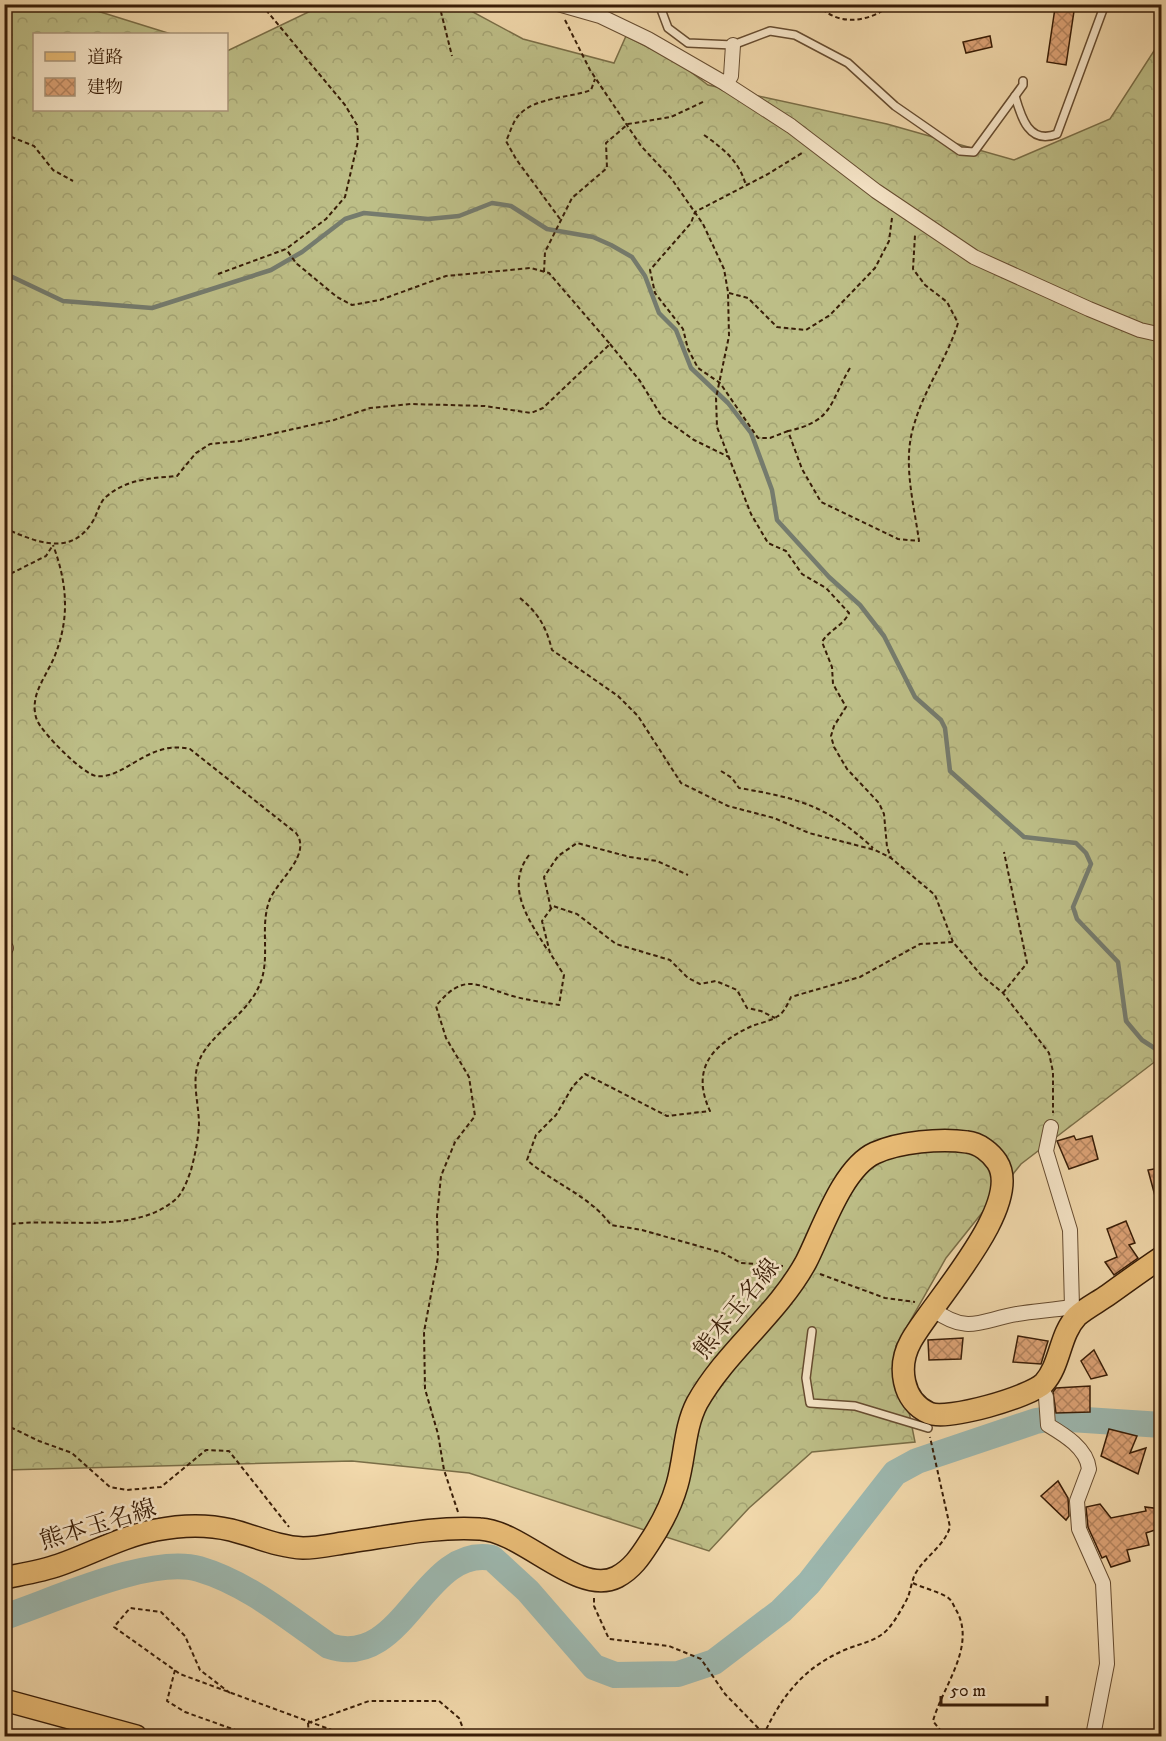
<svg xmlns="http://www.w3.org/2000/svg" width="1166" height="1741" font-family="'IM FELL DW Pica','Noto Serif JP',serif">
  <defs>
    <pattern id="forest-crowns" width="20" height="18" patternUnits="userSpaceOnUse" patternTransform="scale(1.5)"><rect width="20" height="18" fill="#bdbe87"/><path d="M2 6a3 3 0 1 1 6 0M12 15a3 3 0 1 1 6 0" fill="none" stroke="#a3a373"/></pattern>
    <pattern id="building-cross-hatch" width="8" height="8" patternUnits="userSpaceOnUse" patternTransform="scale(1.5)"><rect width="8" height="8" fill="#dea478"/><path d="M0 0l8 8M0 8l8-8" fill="none" stroke="#b58560"/></pattern>
  </defs>
  <rect width="100%" height="100%" fill="#f2d9ac"/>
  <filter id="stains"><feTurbulence type="fractalNoise" baseFrequency=".00333" numOctaves="4"/><feColorMatrix values="0 0 0 0 .2 0 0 0 0 .09 0 0 0 0 .02 0 0 0 .5 -.17"/></filter>
  <radialGradient id="worn" r=".72"><stop offset=".6" stop-color="#630" stop-opacity="0"/><stop offset="1" stop-color="#630" stop-opacity=".3"/></radialGradient>
  <polygon fill="url(#forest-crowns)" stroke="#7a6e47" stroke-width="1.5" points="4,5 78,5 171,34 34,34 34,110 226,110 227,51 323,5 460,5 523,39 614,63 626,36 679,63 708,85 887,124 1014,160 1110,119 1161,40 1161,1057 1021,1164 946,1258 896,1346 915,1442 812,1452 749,1508 709,1551 469,1473 352,1461 5,1470"/>
  <g fill="none" stroke-linecap="round" stroke-linejoin="round">
    <polyline stroke="#757b6d" stroke-width="4.5" points="4,273 63,301 152,308 271,270 302,252 345,219 364,213 428,219 459,216 492,203 511,206 547,229 593,237 611,245 632,257 645,276 659,313 676,330 691,368 728,403 751,433 772,490 777,520 829,577 860,605 884,636 915,697 941,720 945,728 950,771 1024,837 1076,843 1086,853 1091,864 1073,907 1077,919 1118,962 1126,1021 1142,1040 1162,1053"/>
    <path stroke="#9db9b1" stroke-width="26" d="M4,1617C53,1601 150,1555 199,1569C247,1583 289,1618 329,1646C404,1671 423,1545 492,1558L528,1591L594,1667L615,1675L678,1674L714,1662L781,1611L809,1583L895,1473L917,1461L1036,1421L1055,1418L1162,1425"/>
  </g>
  <g fill="url(#building-cross-hatch)" stroke="#381d07" stroke-width="1.5">
    <polygon points="1055,8 1074,11 1066,65 1047,62"/>
    <polygon points="990,36 992,47 966,53 963,42"/>
    <polygon points="1074,1136 1076,1140 1092,1136 1098,1159 1069,1169 1057,1141"/>
    <polygon points="1160,1168 1161,1207 1158,1207 1148,1170"/>
    <polygon points="1126,1221 1135,1243 1129,1245 1138,1258 1114,1275 1105,1262 1117,1257 1107,1229"/>
    <polygon points="1018,1336 1048,1341 1041,1364 1013,1362"/>
    <polygon points="963,1338 961,1359 929,1360 928,1340"/>
    <polygon points="1094,1350 1107,1375 1091,1379 1081,1361"/>
    <polygon points="1090,1386 1090,1412 1056,1413 1053,1392 1056,1388"/>
    <polygon points="1109,1429 1137,1436 1130,1453 1146,1448 1138,1474 1101,1456"/>
    <polygon points="1058,1481 1068,1498 1069,1516 1066,1520 1041,1496"/>
    <polygon points="1100,1504 1111,1518 1146,1511 1145,1507 1161,1509 1161,1528 1146,1533 1149,1545 1127,1550 1130,1561 1111,1567 1106,1556 1102,1558 1088,1527 1086,1507"/>
  </g>
  <g fill="none" stroke-linecap="round" stroke-linejoin="round">
    <defs>
      <g id="lane">
        <polyline points="659,4 668,28 688,43 733,45 770,31 795,35 848,63 895,106 960,151 974,152 1023,85 1023,81"/>
        <path d="M1015,96C1021,117 1029,145 1057,134L1105,4"/>
        <polyline points="812,1331 806,1378 810,1403 855,1406 928,1428"/>
      </g>
      <g id="street">
        <polyline points="558,4 600,16 648,39 726,84 731,76 733,45"/>
        <polyline points="726,84 791,126 876,191 974,257 1089,309 1140,330 1162,335"/>
        <polyline points="4,949 6,948"/>
        <polyline points="1051,1127 1046,1151 1070,1230 1072,1307 1079,1314"/>
        <path d="M934,1310C968,1335 981,1320 1017,1314C1035,1311 1054,1310 1072,1307"/>
        <path d="M1041,1387L1046,1397L1048,1425C1063,1434 1087,1448 1089,1469L1077,1501L1079,1529L1103,1583L1107,1664L1093,1736"/>
      </g>
      <g id="primary">
        <path d="M4,1578C23,1574 42,1571 59,1565C91,1554 123,1536 156,1530C181,1525 206,1524 231,1530C255,1536 278,1547 303,1548C318,1548 335,1544 350,1542C392,1536 437,1526 480,1529C523,1531 578,1597 617,1577C632,1569 640,1557 649,1543C661,1525 671,1506 677,1485C685,1458 684,1428 697,1403C726,1351 777,1315 806,1262C822,1231 842,1168 875,1153C899,1142 941,1138 967,1142C979,1143 991,1153 997,1162C1025,1205 931,1304 911,1341C897,1366 902,1401 929,1413C947,1421 1030,1397 1044,1383C1061,1364 1059,1335 1077,1316C1086,1308 1098,1302 1108,1295C1126,1282 1144,1269 1162,1257"/>
        <polyline points="4,1700 136,1736"/>
      </g>
    </defs>
    <use href="#lane" stroke="#664c30" stroke-width="10"/>
    <use href="#street" stroke="#664c30" stroke-width="16"/>
    <use href="#primary" stroke="#381d07" stroke-width="24"/>
    <g stroke="#381d07" stroke-width="2" stroke-dasharray="4.5 3" stroke-linecap="butt">
      <polyline points="439,4 452,56"/>
      <path d="M817,4C839,28 869,22 893,4"/>
      <path d="M565,20L590,70L641,146L671,178L703,224L724,269L728,292L729,336L716,398L717,427L751,514L768,543L786,551L802,574L826,588L849,613C844,625 829,630 822,642L832,667L833,684L846,707L834,726L831,736L834,747L847,769L879,803L884,814L887,847L891,858L935,895L953,942L981,975L1003,993L1049,1053L1053,1072V1113"/>
      <polyline points="4,134 34,146 53,170 73,181"/>
      <path d="M704,135C724,149 740,162 746,186"/>
      <path d="M560,219L516,159L506,141C510,133 513,121 519,115C535,97 570,98 591,90L595,79"/>
      <polyline points="544,272 545,252 572,198 607,168 606,143 628,124 671,117 705,101"/>
      <polyline points="218,274 286,249 326,219 345,197 358,141 357,125 345,105 261,4"/>
      <polyline points="729,293 748,298 777,327 806,330 830,315 875,268 889,241 892,218"/>
      <polyline points="610,344 640,381 662,417 694,440 729,457"/>
      <path d="M850,368C829,403 834,421 788,431L802,469L821,502L898,539L919,541C914,504 902,462 914,425C924,389 947,359 958,323L947,302L925,285L913,269L915,235"/>
      <polyline points="788,431 770,438 758,438 720,383 698,368 688,349 683,329 655,293 650,270 691,223 695,212 768,174 802,153"/>
      <path d="M4,528C34,541 69,557 91,524C98,515 98,503 107,496C127,479 152,478 177,476L196,453L210,444L240,441L334,420L370,408L411,404L485,406L531,413L543,408L610,344L549,273L531,268L446,276L380,300L352,305L337,297L296,263L286,249"/>
      <polyline points="4,577 46,556 53,545"/>
      <path d="M520,598C538,613 546,626 552,650L618,696L638,716L681,783L728,806L774,818L809,833L875,850L891,858"/>
      <path d="M721,771L732,778L739,788C798,798 828,806 873,848"/>
      <path d="M529,855C504,888 530,921 548,951"/>
      <polyline points="551,909 544,877 558,856 577,843 630,857 657,861 688,875"/>
      <polyline points="1003,993 1027,963 1004,852"/>
      <path d="M4,1225C56,1216 136,1237 177,1198C183,1192 188,1179 191,1170C195,1155 198,1141 199,1125C199,1099 188,1074 205,1050C221,1027 249,1011 260,984C271,957 259,926 270,899C279,879 312,854 296,833L190,749C149,739 124,780 96,776C83,774 42,733 37,720C35,716 34,707 35,702C36,689 47,673 53,660C70,621 68,585 53,545"/>
      <path d="M783,1266L741,1263L723,1253L642,1230L611,1225C589,1195 554,1184 527,1160L536,1135L556,1115L573,1086L585,1074L667,1116L710,1111C690,1068 713,1044 752,1026C760,1023 771,1021 778,1016C784,1013 788,1003 791,997L860,977L920,944L953,942"/>
      <polyline points="820,1274 885,1298 915,1302"/>
      <polyline points="4,1424 39,1441 72,1453 110,1487 127,1490 161,1487 206,1450 229,1451 289,1527"/>
      <path d="M458,1512L444,1470L438,1434L425,1389L424,1332L438,1257L437,1216L441,1176L455,1142L475,1116L469,1077L446,1038L436,1006C463,973 475,984 509,995C525,1000 543,1002 559,1005L564,975L550,953L542,921L553,906L577,914L616,944L670,960L688,978L700,984L716,981L737,990L747,1008L761,1011L775,1018"/>
      <path d="M913,1583C923,1588 937,1591 947,1597C951,1599 953,1604 955,1608C978,1645 943,1685 933,1721L945,1736"/>
      <polyline points="594,1598 594,1606 609,1639 669,1646 701,1659 725,1694 764,1734"/>
      <polyline points="1161,1662 1162,1662"/>
      <polyline points="175,1670 167,1701 185,1712 252,1736"/>
      <polyline points="230,1693 200,1670 185,1636 161,1612 130,1608 114,1627 180,1674 348,1736"/>
      <polyline points="308,1723 369,1701 439,1701 459,1718 466,1736"/>
      <polyline points="308,1723 309,1736"/>
      <path d="M763,1736C782,1695 804,1667 847,1649C862,1643 877,1641 888,1629C895,1621 903,1607 908,1597C911,1589 912,1578 917,1571C927,1555 944,1546 950,1527L930,1437"/>
    </g>
    <use href="#lane" stroke="#f7e6c9" stroke-width="7"/>
    <use href="#street" stroke="#f7e6c9" stroke-width="14"/>
    <use href="#primary" stroke="#e9bc76" stroke-width="21"/>
  </g>
  <g text-anchor="middle" dominant-baseline="central" stroke-width="5" stroke-linejoin="round" paint-order="stroke">
    <g font-size="24" fill="#381d07" stroke="#f7e6c9">
      <text transform="translate(737 1309) rotate(-51)">熊本玉名線</text>
      <text transform="translate(98 1525) rotate(-17)">熊本玉名線</text>
    </g>
  </g>
  <rect width="1166" height="1741" fill="none" stroke="#f2d9ac" stroke-width="24"/>
  <rect x="6" y="6" width="1154" height="1729" fill="none" stroke="#381d07" stroke-width="3"/>
  <rect x="12" y="12" width="1142" height="1717" fill="none" stroke="#381d07" stroke-width="1.5"/>
  <rect x="33" y="33" width="195" height="78" fill="#f7e6c9" stroke="#ab967b" stroke-width="1.5"/>
  <rect x="45" y="52" width="30" height="9" fill="#e9bc76" stroke="#ab967b" stroke-width="1.5"/>
  <text x="87" y="63" font-size="18" fill="#381d07">道路</text>
  <rect x="45" y="78" width="30" height="18" fill="url(#building-cross-hatch)" stroke="#ab967b" stroke-width="1.5"/>
  <text x="87" y="93" font-size="18" fill="#381d07">建物</text>
  <path d="M941 1696v9h106v-9" fill="none" stroke="#381d07" stroke-width="3"/>
  <text x="950" y="1696" font-size="18" fill="#381d07" stroke="#f7e6c9" stroke-width="4.5" paint-order="stroke">50 m</text>
  <rect width="100%" height="100%" filter="url(#stains)"/>
  <rect width="100%" height="100%" fill="url(#worn)"/>
</svg>
